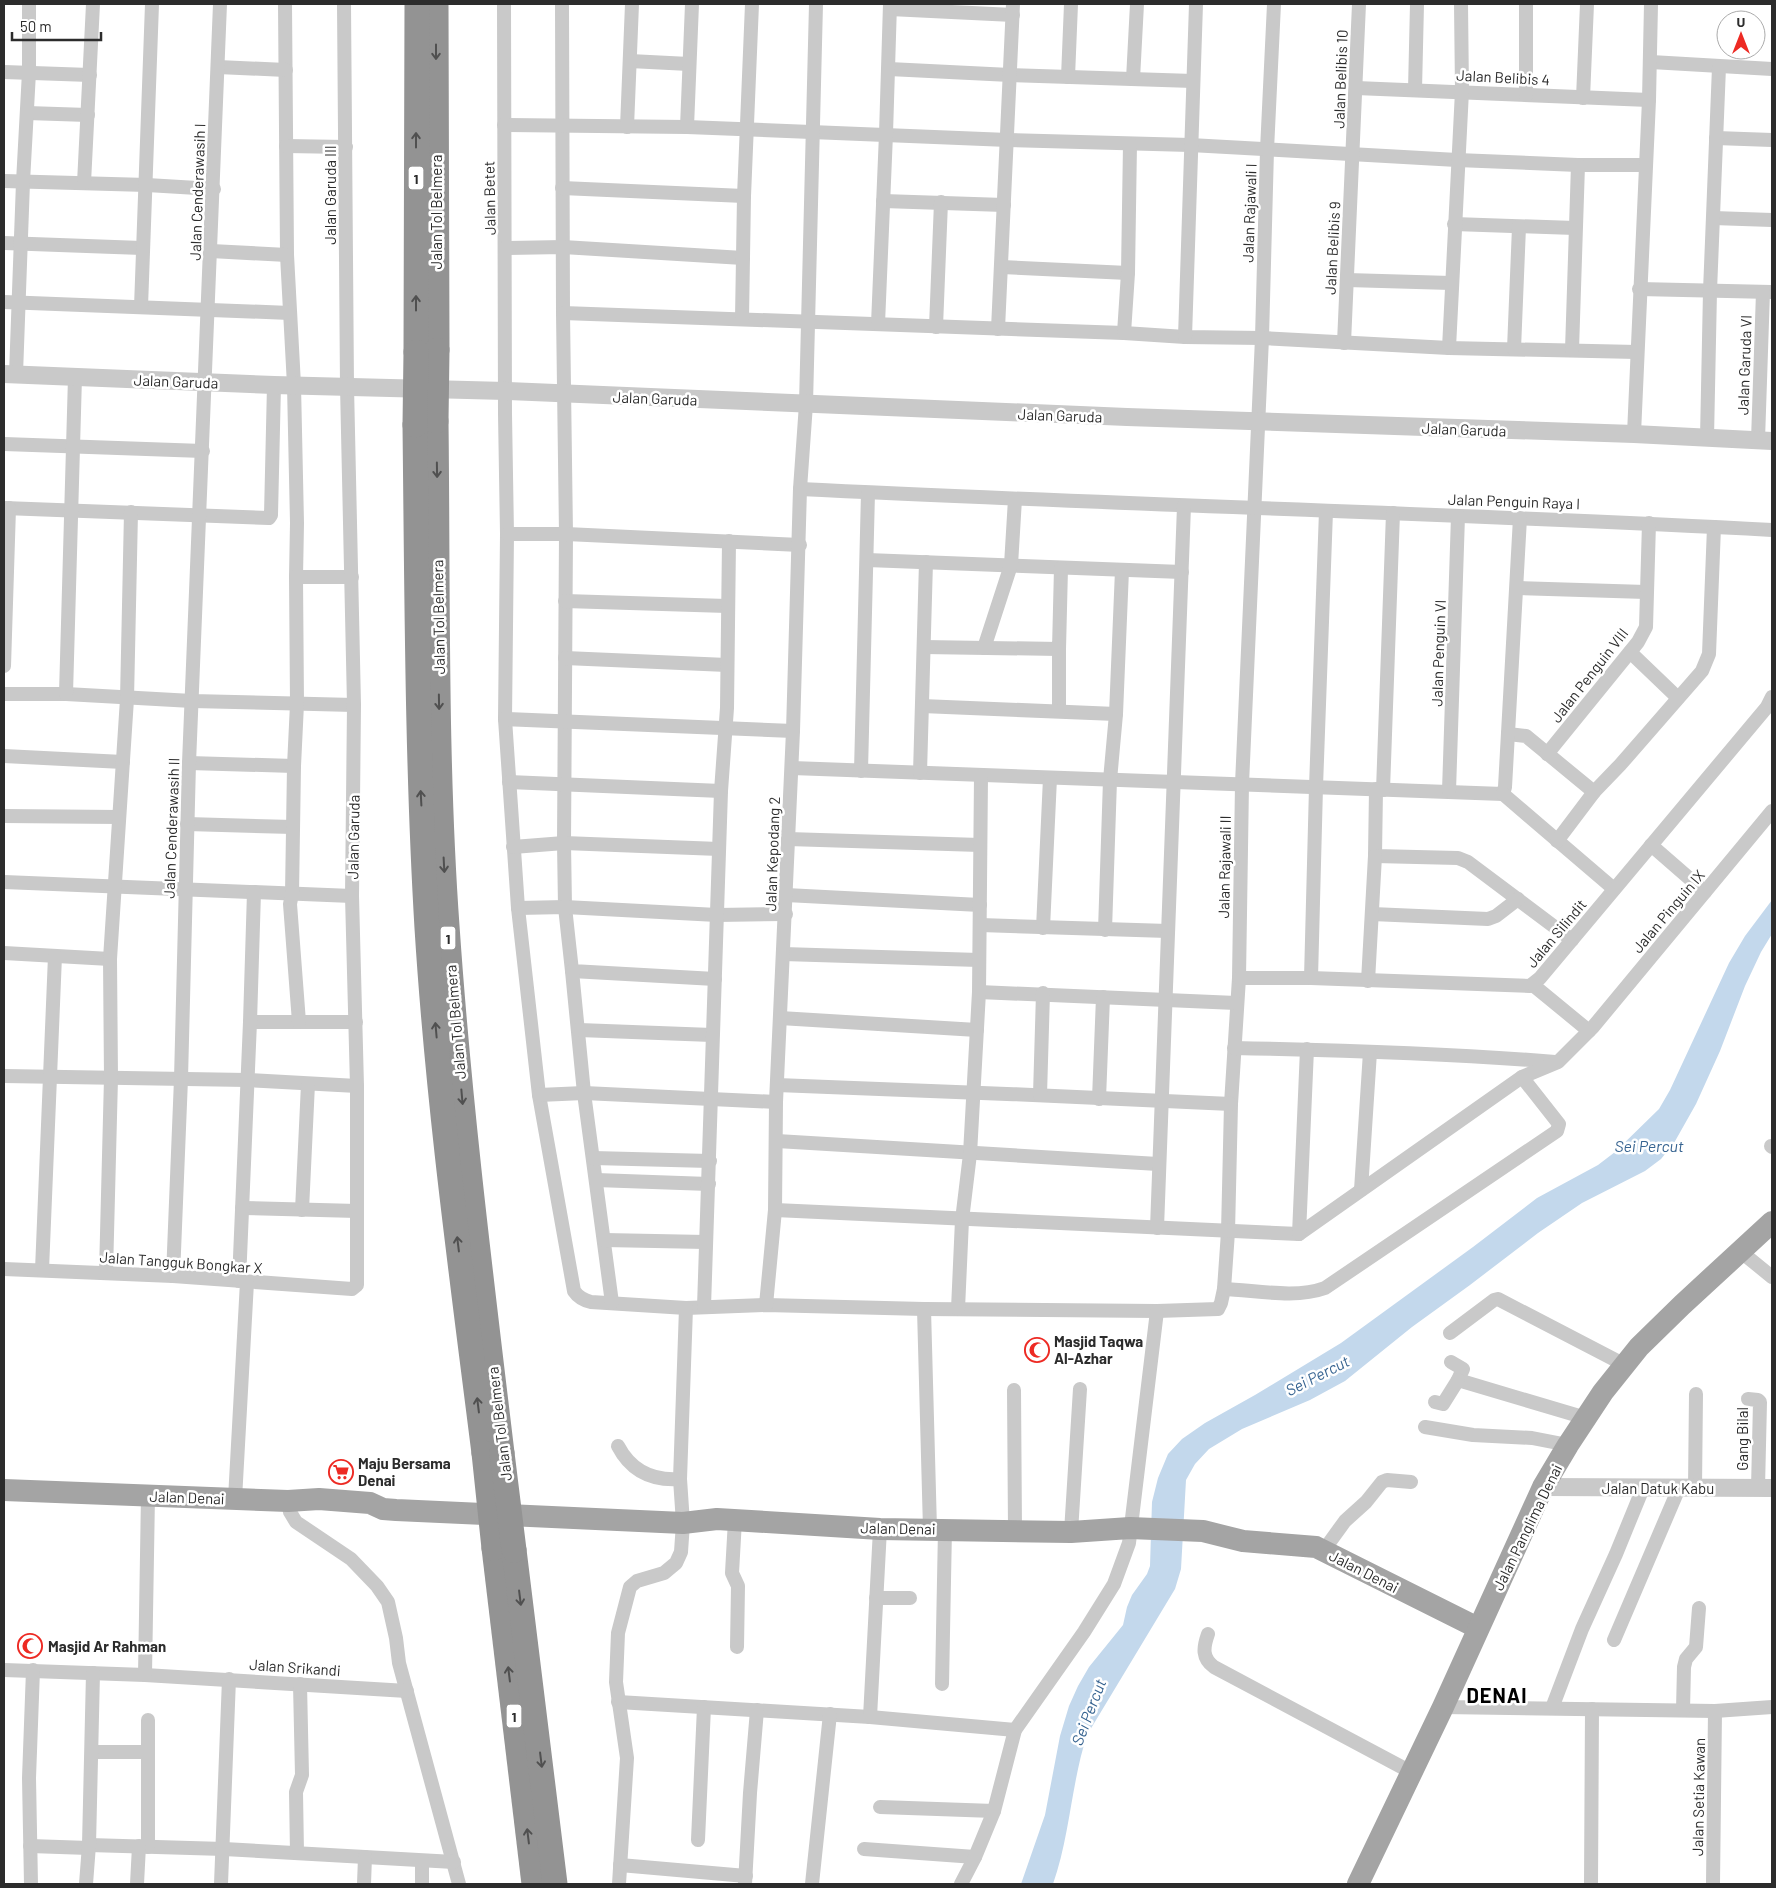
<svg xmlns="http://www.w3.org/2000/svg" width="1776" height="1888" font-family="Barlow,sans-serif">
  <rect width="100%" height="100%" fill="#fff"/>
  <path fill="#c3d8ec" d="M1772,900V934L1761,952L1745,986L1720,1051L1696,1104L1674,1143L1661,1159L1645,1171L1582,1203L1538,1233L1470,1285L1412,1327L1345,1381L1310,1400L1242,1429L1209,1449L1195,1464L1186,1480L1181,1569L1175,1589L1087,1735C1071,1784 1070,1836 1053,1884H1021L1045,1815L1060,1736L1069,1706L1078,1686L1089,1667L1123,1625L1127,1607L1132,1595L1147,1574L1150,1566L1152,1502L1158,1478L1168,1454L1182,1439L1205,1423L1255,1395L1341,1343L1473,1247L1537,1198L1598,1165L1615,1152L1659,1109L1670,1090L1729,963L1745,936Z"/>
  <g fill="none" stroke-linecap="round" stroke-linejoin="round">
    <g stroke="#c9c9c9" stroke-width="14">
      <polyline points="285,4 287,255 294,385 297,523 296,577"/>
      <path d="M504,4L505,414L507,534L505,719L518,908L539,1095L574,1291C578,1297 583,1300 591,1302L686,1308L766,1305L924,1309L1157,1311L1218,1309L1221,1303L1224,1289L1228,1232L1231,1104L1239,978L1242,784L1262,338L1267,150L1274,4"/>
      <polyline points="562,4 563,313 1124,333 1185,337 1262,338 1449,348 1637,352"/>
      <polyline points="890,9 1013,15"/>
      <polyline points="630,61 689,64"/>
      <polyline points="1651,62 1772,69"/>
      <polyline points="218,67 286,70"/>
      <polyline points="889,69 1010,75 1193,81"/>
      <polyline points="4,72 90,75"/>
      <polyline points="1068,77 1071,4"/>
      <polyline points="1133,79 1137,4"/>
      <polyline points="1356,88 1649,100"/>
      <polyline points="1415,90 1417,4"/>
      <polyline points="1526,95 1526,4"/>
      <polyline points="1583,98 1587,4"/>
      <polyline points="27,113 88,115"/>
      <polyline points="504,125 687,127 1008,140 1190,145 1457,160 1578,165 1646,165"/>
      <polyline points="627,127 632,4"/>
      <polyline points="687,127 692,4"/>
      <polyline points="1716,138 1772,140"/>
      <polyline points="286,146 346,147"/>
      <polyline points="4,181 147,185 214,189"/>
      <polyline points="84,183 93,4"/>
      <polyline points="562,188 744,196"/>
      <polyline points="883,201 1004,205"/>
      <polyline points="1713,218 1772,220"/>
      <polyline points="1454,224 1575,228"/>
      <polyline points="4,243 142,248"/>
      <polyline points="505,248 563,247 743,258"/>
      <polyline points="211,251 287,255"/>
      <polyline points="1002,267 1128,273"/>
      <polyline points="1347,280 1451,283"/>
      <polyline points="1639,289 1771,292"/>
      <polyline points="4,302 290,313"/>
      <polyline points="141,307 152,4"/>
      <polyline points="563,313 566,534 564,843 565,907 572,971 715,979"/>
      <polyline points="742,319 744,196 752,4"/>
      <polyline points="878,324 886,134 890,4"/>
      <polyline points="936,327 941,202"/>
      <polyline points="998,329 1013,4"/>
      <polyline points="1124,333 1128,273 1130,144"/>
      <polyline points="1185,337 1196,4"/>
      <polyline points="1344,343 1359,4"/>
      <polyline points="1449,348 1462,91 1461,4"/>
      <polyline points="1514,349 1519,227"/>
      <polyline points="1572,350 1578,165"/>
      <polyline points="16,374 23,182 29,72 29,4"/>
      <polyline points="1634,434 1649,100 1651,4"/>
      <polyline points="1707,438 1710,291 1719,67"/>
      <polyline points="1758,440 1763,292"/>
      <polyline points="4,444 203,451"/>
      <path d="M800,489C1124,505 1448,513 1772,530"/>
      <polyline points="4,508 269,518 271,515 274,385"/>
      <polyline points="507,534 566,534 800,545"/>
      <polyline points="867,560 1182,572"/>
      <polyline points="1517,588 1646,592"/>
      <polyline points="565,601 727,606"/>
      <polyline points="924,647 1059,649 1061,568"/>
      <polyline points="984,648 1011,565 1015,499"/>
      <polyline points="1059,649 1059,711"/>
      <polyline points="1630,652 1678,698"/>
      <polyline points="565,658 727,665"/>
      <polyline points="4,666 9,508"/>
      <polyline points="4,694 66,694 192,701 354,705"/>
      <polyline points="66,694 75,377"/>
      <polyline points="922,706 1116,714"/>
      <polyline points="505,719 793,731"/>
      <polyline points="1508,734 1526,736 1594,792"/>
      <polyline points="1547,754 1638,642 1646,627 1649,523"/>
      <polyline points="4,756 123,762"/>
      <polyline points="189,763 294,766"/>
      <polyline points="792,768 1503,794 1505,787 1520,518"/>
      <polyline points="861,771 868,493"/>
      <polyline points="920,773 926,562"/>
      <polyline points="509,782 721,791"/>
      <polyline points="1376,789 1375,856 1458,858 1468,862 1572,940"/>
      <polyline points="1383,790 1393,513"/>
      <polyline points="1449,791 1458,516"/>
      <polyline points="1503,794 1614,889"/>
      <polyline points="4,816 119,817"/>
      <polyline points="187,824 293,827"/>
      <polyline points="788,839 980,845"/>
      <polyline points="1557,841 1594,792 1620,765 1702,671 1709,654 1714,527"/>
      <polyline points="1651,845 1705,892"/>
      <polyline points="513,847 564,843 719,849"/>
      <polyline points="4,882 352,896"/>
      <polyline points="786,895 980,905"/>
      <polyline points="518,908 565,907 717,915 786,914"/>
      <polyline points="1372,914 1488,919 1496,916 1518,899"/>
      <polyline points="980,925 1168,931"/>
      <polyline points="1043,928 1050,778"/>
      <polyline points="1105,930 1110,780 1116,714 1122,570"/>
      <polyline points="4,953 110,959"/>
      <polyline points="783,954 979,960"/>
      <polyline points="572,971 584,1093 612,1303"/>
      <polyline points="1239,978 1311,978 1530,986 1540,978 1767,707 1772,697"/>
      <polyline points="1311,978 1316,787 1326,511"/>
      <polyline points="1368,981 1375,856"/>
      <polyline points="1533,985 1589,1031"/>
      <polyline points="979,992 1236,1003"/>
      <polyline points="780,1018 977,1030"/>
      <polyline points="250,1022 356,1022"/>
      <polyline points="299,1022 290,904 292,894 294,766 297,704 296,577 352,577"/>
      <polyline points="579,1030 712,1035"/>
      <path d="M1234,1048C1341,1050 1448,1053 1555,1062"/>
      <polyline points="4,1076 247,1080 357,1086"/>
      <path d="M777,1085C928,1090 1080,1097 1231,1104"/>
      <polyline points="539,1095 584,1093 776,1102"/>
      <polyline points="1040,1095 1043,993"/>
      <polyline points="1099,1099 1103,997"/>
      <polyline points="777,1141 1158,1164"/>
      <polyline points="1771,1146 1772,1147"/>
      <polyline points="593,1158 710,1161"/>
      <polyline points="596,1180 709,1184"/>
      <polyline points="1361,1190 1370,1052"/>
      <polyline points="242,1208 357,1211"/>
      <polyline points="302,1210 308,1084"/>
      <polyline points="775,1210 1299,1234 1522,1077 1558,1062 1593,1027 1772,811"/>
      <polyline points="1157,1228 1184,506"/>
      <polyline points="1299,1234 1307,1049"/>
      <polyline points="604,1240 706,1242"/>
      <polyline points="1740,1251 1772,1277"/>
      <polyline points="4,1269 173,1276 352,1289 357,1285 357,1086 352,896 354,705 347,386 344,4"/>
      <polyline points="42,1270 55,956"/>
      <polyline points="106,1273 111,1078 110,959 127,699 131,512"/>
      <polyline points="173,1276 181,1079 189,763 220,4"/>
      <polyline points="239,1281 250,1022 254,892"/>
      <path d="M1224,1289C1255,1290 1295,1299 1325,1288L1557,1131L1559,1124L1522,1077"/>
      <polyline points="766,1305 775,1210 776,1102 793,731 800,489 806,404 816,4"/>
      <polyline points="704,1307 721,791 727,708 729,541"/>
      <polyline points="924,1309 930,1529"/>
      <polyline points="958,1309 962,1220 970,1154 979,992 981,776"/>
      <polyline points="1450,1333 1494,1300 1498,1299 1625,1365"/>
      <polyline points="1451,1362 1463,1369 1458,1380 1586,1418"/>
      <polyline points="1014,1390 1015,1530"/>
      <polyline points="1748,1399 1758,1400 1760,1402 1758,1488"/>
      <polyline points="1435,1402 1443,1404 1458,1380"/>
      <polyline points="1425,1427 1473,1435 1532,1438 1568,1445"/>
      <path d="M618,1446C631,1471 652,1481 680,1479"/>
      <polyline points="1695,1488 1696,1394"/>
      <polyline points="235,1499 247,1282"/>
      <polyline points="288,1501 290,1512 296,1522 351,1559 377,1586 388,1602 396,1638 399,1663 459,1884"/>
      <polyline points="735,1520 732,1573 738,1586 737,1647"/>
      <polyline points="1071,1532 1080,1389"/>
      <polyline points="1324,1550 1345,1521 1366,1502 1382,1482 1387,1480 1411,1482"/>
      <polyline points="876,1598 910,1598"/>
      <path d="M1208,1634C1203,1648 1202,1658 1214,1667L1411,1772"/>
      <polyline points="1614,1640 1679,1488"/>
      <polyline points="4,1670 145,1675 407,1691"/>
      <polyline points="145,1675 148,1495"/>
      <polyline points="942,1684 945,1529"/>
      <polyline points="618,1702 870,1717 1015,1730"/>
      <polyline points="1443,1707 1715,1711 1772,1707"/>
      <polyline points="1552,1708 1582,1629 1616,1554 1643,1488"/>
      <polyline points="1683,1710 1684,1667 1686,1659 1696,1647 1699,1608"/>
      <polyline points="870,1717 880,1529"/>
      <polyline points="92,1752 148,1752"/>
      <polyline points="880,1807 994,1811"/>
      <polyline points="698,1840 704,1707"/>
      <polyline points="89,1845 224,1849 454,1862"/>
      <polyline points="30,1846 89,1848"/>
      <polyline points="148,1847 148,1720"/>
      <polyline points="864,1849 975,1857"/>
      <polyline points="297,1853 296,1792 302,1775 300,1684"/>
      <polyline points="620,1865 746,1876"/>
      <polyline points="31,1884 29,1778 33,1670"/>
      <polyline points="86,1884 89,1845 93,1673"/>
      <polyline points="137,1884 139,1846"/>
      <polyline points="221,1884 229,1679"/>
      <polyline points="364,1884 365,1857"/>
      <polyline points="422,1884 422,1861"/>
      <polyline points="619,1884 627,1758 616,1682 618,1633 630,1587 637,1581 664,1573 676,1563 681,1552 683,1523 680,1479 686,1308"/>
      <polyline points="745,1884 750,1793 757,1710"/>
      <polyline points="812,1884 830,1714"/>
      <polyline points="961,1884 975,1857 994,1811 1015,1730 1084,1632 1114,1584 1129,1543 1157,1311"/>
      <polyline points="1591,1884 1592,1709"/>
      <polyline points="1713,1884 1715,1711"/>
    </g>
    <g stroke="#c9c9c9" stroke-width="18">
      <polyline points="4,374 274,385 506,391 1127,417 1634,434 1772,441"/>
      <polyline points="1543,1487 1772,1488"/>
    </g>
    <g stroke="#a4a4a4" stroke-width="22">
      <polyline points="4,1490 288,1501 319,1499 370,1503 383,1509 396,1510 683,1523 717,1519 880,1529 1071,1532 1130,1528 1203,1531 1243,1541 1316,1547 1478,1628"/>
      <polyline points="1358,1884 1443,1707 1543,1487 1568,1445 1603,1392 1639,1347 1682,1305 1772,1222"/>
    </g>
    <g stroke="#939393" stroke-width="25">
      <polyline points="436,4 437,350"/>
      <polyline points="416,352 417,4"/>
      <path d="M436,421C438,589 435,758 447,926C459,1102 481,1278 502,1453"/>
      <path d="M415,425C417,593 417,760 427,928C438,1104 462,1278 484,1453"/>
      <polyline points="494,1548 534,1884"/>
      <polyline points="514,1550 555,1884"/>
    </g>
    <g stroke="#939393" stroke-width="25">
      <polyline points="436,421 437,350"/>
      <polyline points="415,425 416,352"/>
      <polyline points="484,1453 494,1548"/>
      <polyline points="502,1453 514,1550"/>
    </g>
  </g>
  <defs><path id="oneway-shaft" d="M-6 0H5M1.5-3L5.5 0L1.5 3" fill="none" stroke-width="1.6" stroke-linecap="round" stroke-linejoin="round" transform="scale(1.25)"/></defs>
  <g stroke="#505050">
    <use href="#oneway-shaft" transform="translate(436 52) rotate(90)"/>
    <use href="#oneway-shaft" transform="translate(416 140) rotate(-90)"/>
    <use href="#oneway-shaft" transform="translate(416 303) rotate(-90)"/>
    <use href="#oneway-shaft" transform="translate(437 470) rotate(89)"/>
    <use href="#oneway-shaft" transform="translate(439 702) rotate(89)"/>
    <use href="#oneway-shaft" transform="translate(421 798) rotate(-93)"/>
    <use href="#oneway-shaft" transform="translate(444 865) rotate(87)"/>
    <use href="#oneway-shaft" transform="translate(436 1030) rotate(-95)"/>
    <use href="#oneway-shaft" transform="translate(462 1097) rotate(85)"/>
    <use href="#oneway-shaft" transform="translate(458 1244) rotate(-97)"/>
    <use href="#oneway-shaft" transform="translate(478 1405) rotate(-97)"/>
    <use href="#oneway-shaft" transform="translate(520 1598) rotate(83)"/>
    <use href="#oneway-shaft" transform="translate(509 1674) rotate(-97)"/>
    <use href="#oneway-shaft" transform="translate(541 1760) rotate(83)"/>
    <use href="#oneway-shaft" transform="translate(528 1836) rotate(-97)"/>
  </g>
  <defs>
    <symbol id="mosque-ring" viewBox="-11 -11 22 22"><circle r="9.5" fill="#fff" stroke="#ed2a23" stroke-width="1.5"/><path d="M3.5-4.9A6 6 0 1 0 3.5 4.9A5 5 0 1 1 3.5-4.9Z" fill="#ed2a23"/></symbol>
    <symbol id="supermarket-ring" viewBox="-11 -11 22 22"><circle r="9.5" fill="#fff" stroke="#ed2a23" stroke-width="1.5"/><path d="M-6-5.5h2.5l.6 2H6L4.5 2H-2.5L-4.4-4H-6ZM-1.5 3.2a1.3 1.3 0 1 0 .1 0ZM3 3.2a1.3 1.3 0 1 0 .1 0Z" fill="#ed2a23"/></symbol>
  </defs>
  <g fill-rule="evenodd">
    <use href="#mosque-ring" x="1023" y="1336" width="28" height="28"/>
    <use href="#supermarket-ring" x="327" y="1458" width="28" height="28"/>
    <use href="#mosque-ring" x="16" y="1632" width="28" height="28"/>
  </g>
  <g text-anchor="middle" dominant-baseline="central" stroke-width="5" stroke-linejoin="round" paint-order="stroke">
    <g fill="#fff" stroke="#6b6b6b" stroke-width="1">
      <rect x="408.5" y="166.5" width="15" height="23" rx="4"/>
      <rect x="440.5" y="926.5" width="15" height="23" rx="4"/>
      <rect x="506.5" y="1704.5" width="15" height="23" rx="4"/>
    </g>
    <g font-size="14" font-weight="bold" fill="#2c2c2c">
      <text x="416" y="178">1</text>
      <text x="448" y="938">1</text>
      <text x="514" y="1716">1</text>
    </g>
    <g font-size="15" fill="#2c2c2c" stroke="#fff">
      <text transform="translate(1503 77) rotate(3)">Jalan Belibis 4</text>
      <text transform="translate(1340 79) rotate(-88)">Jalan Belibis 10</text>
      <text transform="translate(197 192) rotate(-88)">Jalan Cenderawasih I</text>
      <text transform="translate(330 195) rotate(-90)">Jalan Garuda III</text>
      <text transform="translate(489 198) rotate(-91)">Jalan Betet</text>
      <text transform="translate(436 212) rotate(-90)">Jalan Tol Belmera</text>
      <text transform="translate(1249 213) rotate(-88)">Jalan Rajawali I</text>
      <text transform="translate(1332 248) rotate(-87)">Jalan Belibis 9</text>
      <text transform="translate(1744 365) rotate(-88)">Jalan Garuda VI</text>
      <text transform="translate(176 381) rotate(2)">Jalan Garuda</text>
      <text transform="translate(655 398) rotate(2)">Jalan Garuda</text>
      <text transform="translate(1060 415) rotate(2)">Jalan Garuda</text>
      <text transform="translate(1464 429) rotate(2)">Jalan Garuda</text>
      <text transform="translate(1514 501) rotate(2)">Jalan Penguin Raya I</text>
      <text transform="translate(438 617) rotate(-91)">Jalan Tol Belmera</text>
      <text transform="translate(1438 653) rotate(-88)">Jalan Penguin VI</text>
      <text transform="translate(1589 675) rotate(-52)">Jalan Penguin VIII</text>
      <text transform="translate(171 828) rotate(-88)">Jalan Cenderawasih II</text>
      <text transform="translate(353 837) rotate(-89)">Jalan Garuda</text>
      <text transform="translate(772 854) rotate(-88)">Jalan Kepodang 2</text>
      <text transform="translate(1224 867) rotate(-89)">Jalan Rajawali II</text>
      <text transform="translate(1668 911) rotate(-50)">Jalan Pinguin IX</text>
      <text transform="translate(1556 933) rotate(-50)">Jalan Silindit</text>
      <text transform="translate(455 1022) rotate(-95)">Jalan Tol Belmera</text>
      <text transform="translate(181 1262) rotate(4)">Jalan Tangguk Bongkar X</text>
      <text transform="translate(499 1424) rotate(-97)">Jalan Tol Belmera</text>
      <text transform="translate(1742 1439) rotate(-90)">Gang Bilal</text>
      <text x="1658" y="1488">Jalan Datuk Kabu</text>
      <text transform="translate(187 1497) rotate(2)">Jalan Denai</text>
      <text transform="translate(1527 1527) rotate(-64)">Jalan Panglima Denai</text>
      <text transform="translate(898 1528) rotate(1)">Jalan Denai</text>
      <text transform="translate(1364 1571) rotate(27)">Jalan Denai</text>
      <text transform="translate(295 1667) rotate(4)">Jalan Srikandi</text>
      <text transform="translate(1698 1797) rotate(-89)">Jalan Setia Kawan</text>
    </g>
    <g font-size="15" font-weight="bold" fill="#2c2c2c" stroke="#fff" text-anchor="start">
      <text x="1054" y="1341">Masjid Taqwa<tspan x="1054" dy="17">Al-Azhar</tspan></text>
      <text x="358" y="1463">Maju Bersama<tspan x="358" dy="17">Denai</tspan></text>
      <text x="48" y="1646">Masjid Ar Rahman</text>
    </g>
    <g font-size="16" font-style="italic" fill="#376491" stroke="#fff">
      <text x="1649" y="1145">Sei Percut</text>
      <text transform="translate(1317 1375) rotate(-27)">Sei Percut</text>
      <text transform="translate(1088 1712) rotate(-69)">Sei Percut</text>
    </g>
    <g font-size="20" font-weight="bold" letter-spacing="1" fill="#000" stroke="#fff">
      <text x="1497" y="1695">DENAI</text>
    </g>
  </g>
  <rect width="1776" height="1888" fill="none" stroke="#2c2c2c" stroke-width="10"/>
  <g transform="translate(1741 35)"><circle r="24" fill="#ffffff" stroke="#ababab"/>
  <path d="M0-4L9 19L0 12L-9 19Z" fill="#ed2a23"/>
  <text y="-8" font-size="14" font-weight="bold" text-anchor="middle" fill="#2c2c2c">U</text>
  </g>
  <path d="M12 32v8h89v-8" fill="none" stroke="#2c2c2c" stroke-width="2.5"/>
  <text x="20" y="32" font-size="15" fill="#2c2c2c" stroke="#ffffff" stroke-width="4" paint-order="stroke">50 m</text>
</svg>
